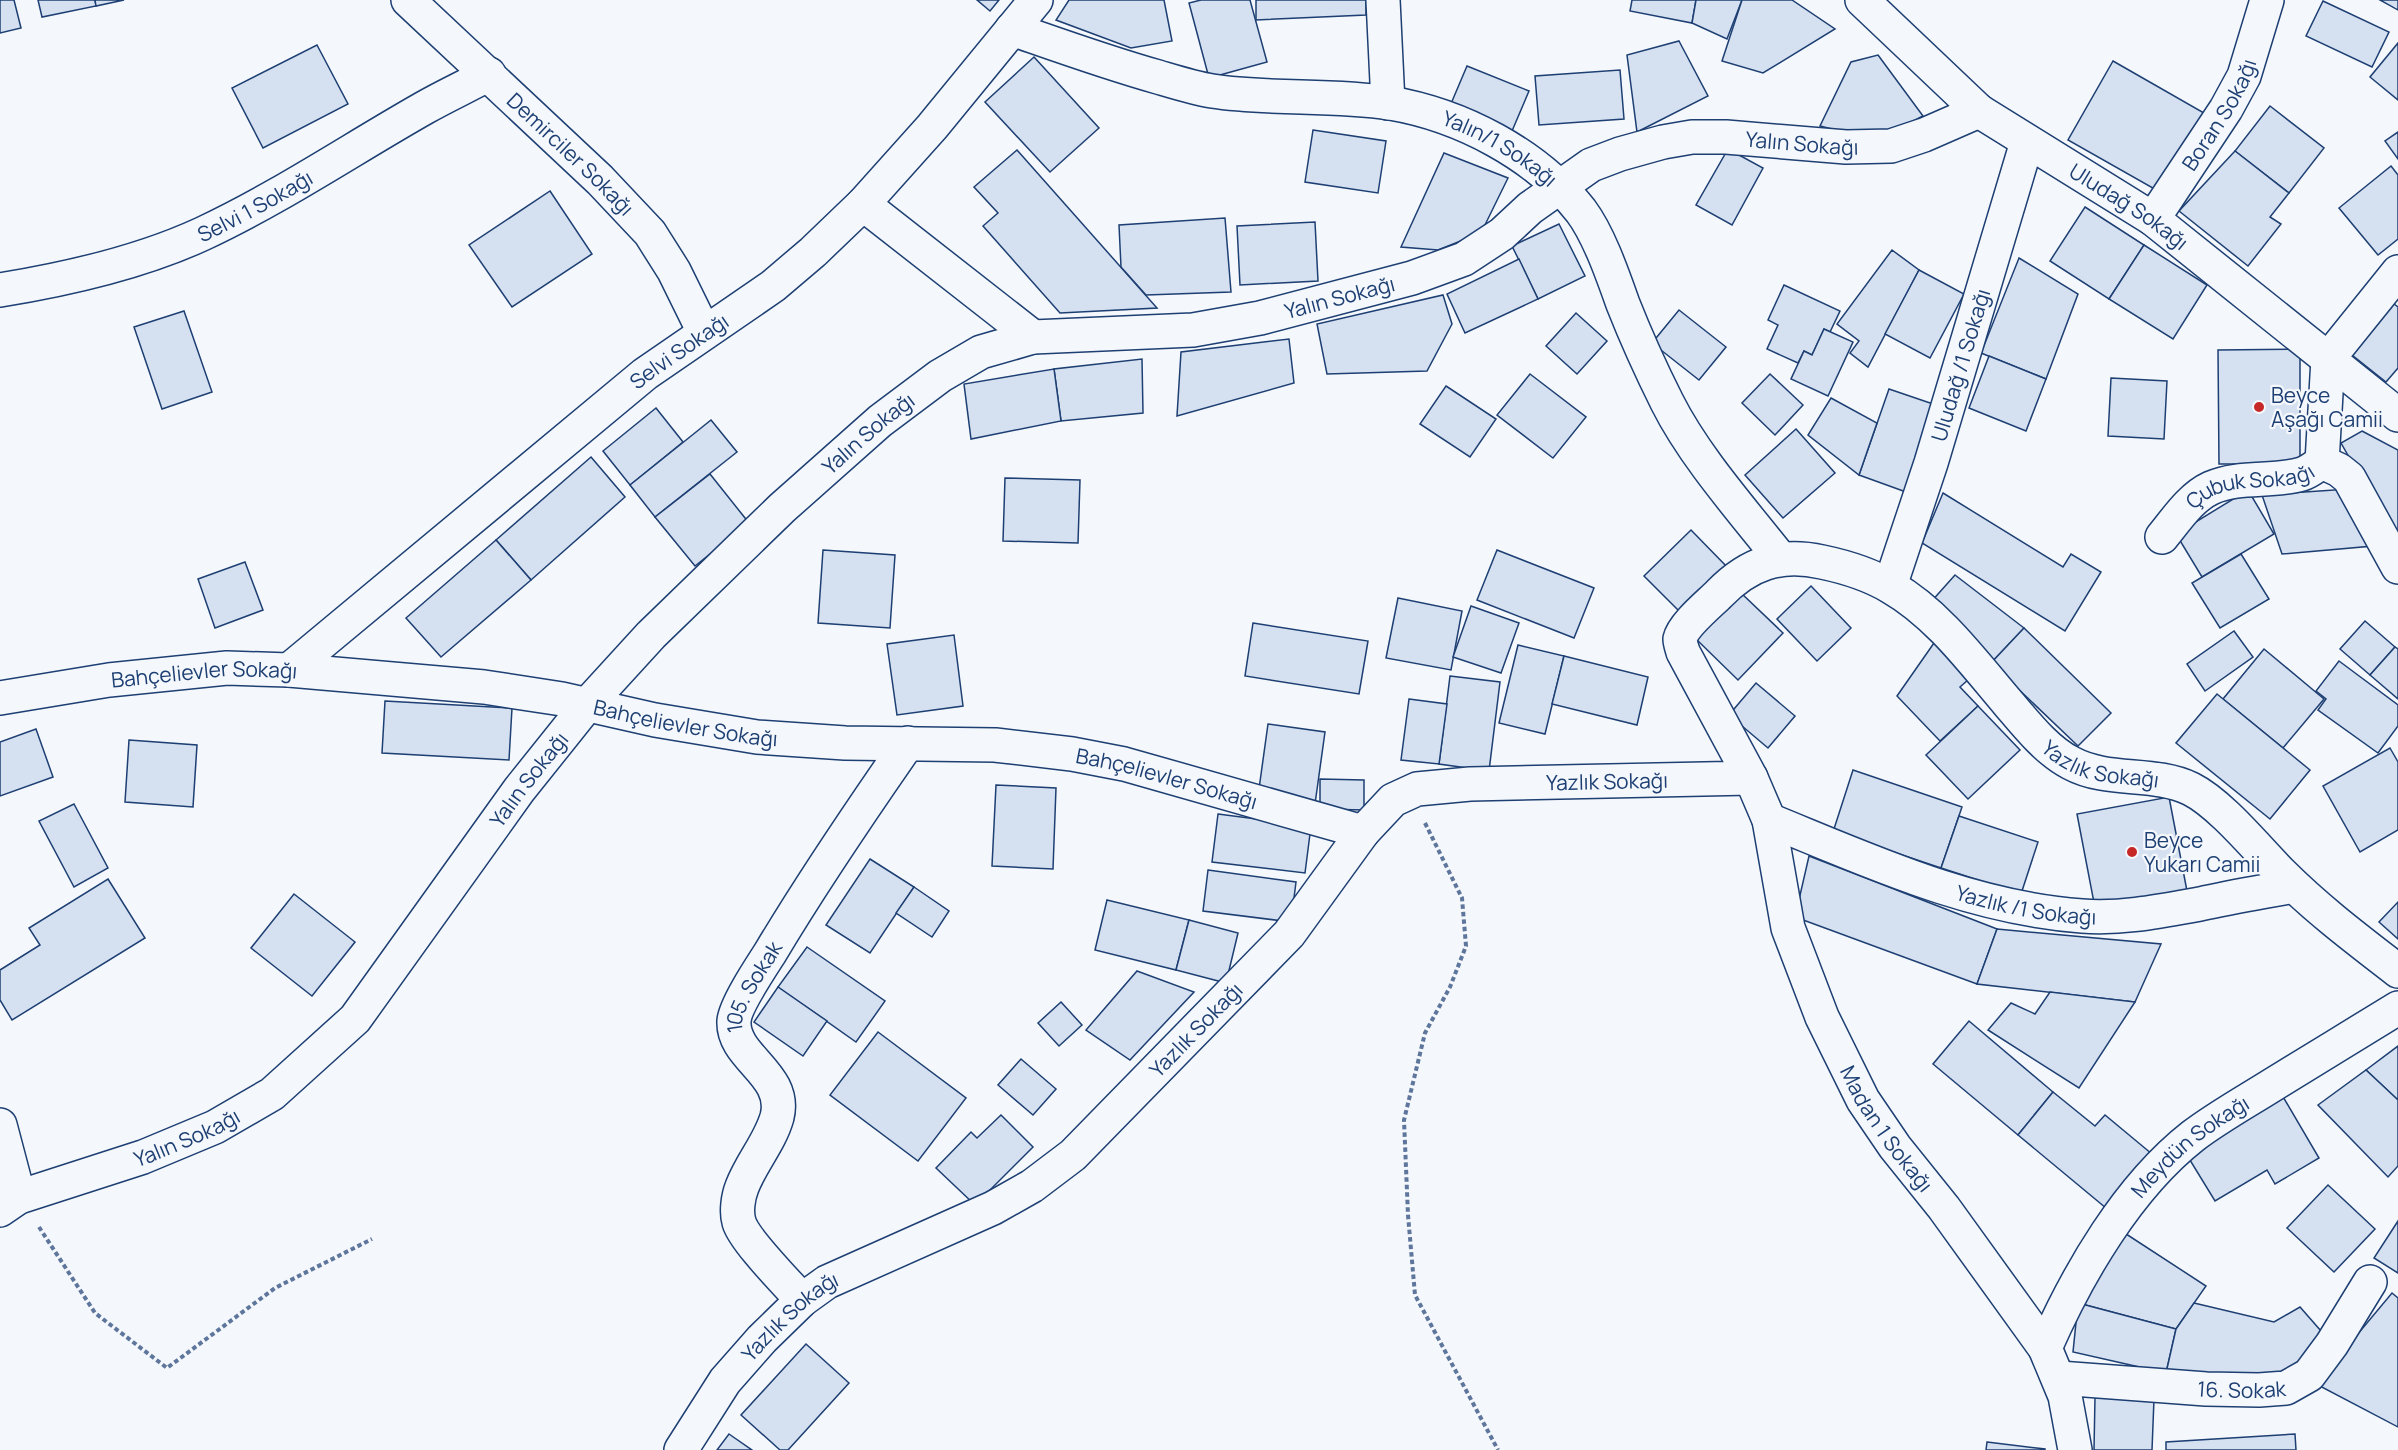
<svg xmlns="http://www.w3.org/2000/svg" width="2398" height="1450" font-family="Manrope,sans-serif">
  <rect width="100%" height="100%" fill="#f4f7fb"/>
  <g fill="#d5e0f0" stroke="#1d3f73" stroke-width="1.5">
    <polygon points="0,0 14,0 21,28 0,33"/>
    <polygon points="38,0 95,0 96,6 42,17"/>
    <polygon points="95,0 124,0 96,6"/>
    <polygon points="977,0 999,0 990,11"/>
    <polygon points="1069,0 1164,0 1172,41 1131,48 1056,20"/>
    <polygon points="1201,0 1250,0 1267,62 1209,78 1189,3"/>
    <polygon points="1256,0 1366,0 1366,15 1256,20"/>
    <polygon points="1632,0 1696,0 1692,23 1630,11"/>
    <polygon points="1696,0 1742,0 1727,39 1692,23"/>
    <polygon points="1742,0 1792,0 1835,29 1763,73 1722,61"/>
    <polygon points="2380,0 2398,0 2398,10"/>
    <polygon points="2323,1 2389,32 2372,67 2306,36"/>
    <polygon points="1679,41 1708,96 1637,132 1627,55"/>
    <polygon points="2398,43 2398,100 2370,77"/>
    <polygon points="317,45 348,104 263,148 232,88"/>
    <polygon points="1878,55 1923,116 1876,140 1820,126 1851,62"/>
    <polygon points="1034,57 1099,128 1050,172 985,102"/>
    <polygon points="2113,61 2204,113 2158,191 2068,140"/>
    <polygon points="1467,66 1529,91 1512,131 1450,106"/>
    <polygon points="1620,70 1624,119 1539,125 1535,76"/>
    <polygon points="2270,106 2324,148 2289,193 2235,151"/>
    <polygon points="1313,130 1386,141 1378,193 1305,182"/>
    <polygon points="2398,132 2398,159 2385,141"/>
    <polygon points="1728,149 1763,168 1732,225 1696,205"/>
    <polygon points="1017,150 1157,308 1060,313 983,226 998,213 974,187"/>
    <polygon points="2235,151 2289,193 2270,217 2281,224 2248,266 2179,211"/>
    <polygon points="1444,153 1508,178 1481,233 1438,250 1401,247"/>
    <polygon points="2391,166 2398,175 2398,239 2378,255 2339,208"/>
    <polygon points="550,191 592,254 512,307 469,245"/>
    <polygon points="2085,207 2144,245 2109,299 2050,261"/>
    <polygon points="1225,218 1231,292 1146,295 1121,267 1119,225"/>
    <polygon points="1315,222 1318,281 1240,285 1237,226"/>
    <polygon points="1559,224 1585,276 1538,299 1512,246"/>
    <polygon points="2144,245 2207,285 2173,339 2109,299"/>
    <polygon points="1892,250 1919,270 1868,367 1850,353 1859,341 1837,324"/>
    <polygon points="2019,258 2078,294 2046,379 1981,353"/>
    <polygon points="1519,259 1538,299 1465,333 1447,294"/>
    <polygon points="1919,270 1964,294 1930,358 1885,334"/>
    <polygon points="1784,285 1840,311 1830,332 1824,329 1812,355 1804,351 1798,363 1767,349 1778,325 1768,320"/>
    <polygon points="1443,295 1452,324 1427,371 1327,374 1317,324"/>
    <polygon points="2394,304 2398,307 2398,368 2386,382 2352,355"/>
    <polygon points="1679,310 1726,347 1699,380 1652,343"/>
    <polygon points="184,311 212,392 162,409 134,327"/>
    <polygon points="1576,313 1607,341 1577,374 1546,346"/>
    <polygon points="1824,329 1853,342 1828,396 1791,379 1804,351 1812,355"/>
    <polygon points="1289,339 1294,383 1177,416 1181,352"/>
    <polygon points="2300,349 2300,464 2219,464 2218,350"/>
    <polygon points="1989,356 2046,379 2026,431 1969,408"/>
    <polygon points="1142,359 1143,413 1061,421 1054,369"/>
    <polygon points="1054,369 1061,421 971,439 964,384"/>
    <polygon points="1530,374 1586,417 1553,458 1497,415"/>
    <polygon points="1770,374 1803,405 1775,435 1742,403"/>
    <polygon points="2111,378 2167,381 2164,439 2108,436"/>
    <polygon points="1446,386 1496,419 1470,457 1420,424"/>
    <polygon points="1889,389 1936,405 1906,492 1859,475"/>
    <polygon points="1831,398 1877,423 1859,475 1808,435"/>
    <polygon points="656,408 683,442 630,485 603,451"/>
    <polygon points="711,420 737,452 655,517 630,485"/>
    <polygon points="1796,429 1835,473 1783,518 1745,475"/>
    <polygon points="2362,431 2398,450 2398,543 2341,443"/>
    <polygon points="591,457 625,497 531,580 496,540"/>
    <polygon points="710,474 749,523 695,566 655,517"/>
    <polygon points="1005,478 1080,480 1078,543 1003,541"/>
    <polygon points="2349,489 2373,546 2282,554 2262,495"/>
    <polygon points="2248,490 2274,534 2202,577 2176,534"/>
    <polygon points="1943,493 2063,567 2071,554 2101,572 2065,631 1922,543"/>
    <polygon points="1691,530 1730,570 1684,616 1644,576"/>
    <polygon points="496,540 531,580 441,657 406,618"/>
    <polygon points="823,550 895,555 890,628 818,623"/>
    <polygon points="1497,550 1594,588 1574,638 1477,600"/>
    <polygon points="2241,554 2269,599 2220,628 2192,583"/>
    <polygon points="245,562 263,610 215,628 198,579"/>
    <polygon points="1955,575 2024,628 1991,663 1930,603"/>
    <polygon points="1811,586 1851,628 1817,661 1777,619"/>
    <polygon points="1740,592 1783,633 1738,680 1695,638"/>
    <polygon points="1398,598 1462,611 1451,670 1386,658"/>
    <polygon points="1471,606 1519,623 1501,673 1453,657"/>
    <polygon points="2365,621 2395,647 2370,675 2340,649"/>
    <polygon points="1253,623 1368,641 1359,694 1245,676"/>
    <polygon points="2024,628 2111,713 2078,746 1991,663"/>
    <polygon points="2234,631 2253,657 2205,691 2187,664"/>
    <polygon points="954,635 963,706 897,715 887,644"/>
    <polygon points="1934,643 1969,679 1960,687 1978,706 1940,741 1897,696"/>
    <polygon points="1518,645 1564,656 1545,734 1499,723"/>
    <polygon points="2395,647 2398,649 2398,699 2370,675"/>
    <polygon points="2264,649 2324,699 2283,748 2223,699"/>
    <polygon points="1564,656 1648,677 1637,725 1552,704"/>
    <polygon points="2339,661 2398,705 2398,726 2378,753 2318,710 2326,699 2316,691"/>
    <polygon points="1450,676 1500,682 1489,771 1439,764"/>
    <polygon points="1756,683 1795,716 1768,748 1729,715"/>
    <polygon points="2217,694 2310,770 2270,819 2176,743"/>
    <polygon points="1409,699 1447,704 1439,764 1401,760"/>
    <polygon points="385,701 512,708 509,760 382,753"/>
    <polygon points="1978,706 2020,750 1968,799 1926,755"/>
    <polygon points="1268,724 1325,732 1315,804 1258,796"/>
    <polygon points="36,729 53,777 0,796 0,742"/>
    <polygon points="129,740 197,745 193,807 125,802"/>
    <polygon points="2390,748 2398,762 2398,830 2360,852 2323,786"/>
    <polygon points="1853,770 1962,807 1941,868 1833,832"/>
    <polygon points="1320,779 1364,780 1364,810 1320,809"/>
    <polygon points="996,785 1056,788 1053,869 992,866"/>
    <polygon points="2169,797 2187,891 2095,908 2077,814"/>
    <polygon points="74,804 108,868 74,887 39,821"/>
    <polygon points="1218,814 1311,826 1305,873 1212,862"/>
    <polygon points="1959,816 2038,842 2021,894 1941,868"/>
    <polygon points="1809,856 1997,929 1977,984 1795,917"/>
    <polygon points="870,859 914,887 870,953 826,925"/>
    <polygon points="1208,870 1296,882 1291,922 1203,911"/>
    <polygon points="108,879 145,938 12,1020 0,1000 0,970 40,945 29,928"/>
    <polygon points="914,887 949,911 932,937 896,913"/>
    <polygon points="294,894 355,942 312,996 251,948"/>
    <polygon points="1107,900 1189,920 1176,970 1095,950"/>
    <polygon points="2398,902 2398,939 2379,922"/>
    <polygon points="1189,920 1238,933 1226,983 1176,970"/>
    <polygon points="1997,929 2161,944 2135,1002 1977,984"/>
    <polygon points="807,947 885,1001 856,1042 778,987"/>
    <polygon points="1137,971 1194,992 1130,1060 1086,1030"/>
    <polygon points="778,987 827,1021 803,1056 754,1022"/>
    <polygon points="2050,992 2135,1002 2079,1088 1988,1030 2011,1003 2035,1014"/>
    <polygon points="1061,1002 1082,1025 1059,1046 1038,1023"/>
    <polygon points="1969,1021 2053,1092 2018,1135 1933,1064"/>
    <polygon points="878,1032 966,1098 918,1161 830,1095"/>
    <polygon points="2398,1046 2398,1100 2366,1070"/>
    <polygon points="1021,1059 1056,1089 1033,1115 998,1085"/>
    <polygon points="2366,1070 2398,1100 2398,1166 2388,1177 2318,1105"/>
    <polygon points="2053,1092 2095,1126 2105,1115 2158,1159 2112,1213 2018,1135"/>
    <polygon points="2282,1095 2319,1158 2275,1184 2267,1170 2215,1201 2185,1152"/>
    <polygon points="1001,1115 1033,1147 975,1205 936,1168 971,1132 977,1138"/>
    <polygon points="2328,1185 2375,1229 2334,1272 2287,1228"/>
    <polygon points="2398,1221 2398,1273 2374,1258"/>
    <polygon points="2120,1230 2206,1286 2176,1329 2078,1303"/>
    <polygon points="2392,1293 2398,1298 2398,1427 2316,1384"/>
    <polygon points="2078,1303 2176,1329 2166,1373 2073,1352"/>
    <polygon points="2194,1303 2274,1322 2300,1307 2328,1339 2277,1382 2166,1373 2176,1329"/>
    <polygon points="806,1344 849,1383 788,1450 780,1450 741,1415"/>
    <polygon points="2095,1397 2154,1399 2152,1450 2094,1450"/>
    <polygon points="729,1434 752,1450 717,1450"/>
    <polygon points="2295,1434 2296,1450 2166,1450 2166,1442"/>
    <polygon points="1987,1442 2045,1449 2045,1450 1986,1450"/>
  </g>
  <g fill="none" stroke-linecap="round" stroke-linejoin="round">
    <defs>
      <g id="minor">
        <path id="s1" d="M408,0L600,180L650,233L674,271L704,332"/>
        <polyline points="1383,0 1388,103"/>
        <path id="s2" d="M1862,0L1979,111L2153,219L2398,415"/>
        <path id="s3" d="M1012,29C1061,46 1108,63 1158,77C1175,82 1194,88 1212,91C1271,100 1331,94 1390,103C1461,115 1536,154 1581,211C1599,235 1613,276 1623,304C1636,337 1651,370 1667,402C1694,456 1742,510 1780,558"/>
        <polyline points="863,204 1033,337"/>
        <path id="s4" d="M2153,219L2226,109L2244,76L2267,0"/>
        <path id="s5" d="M0,290C68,279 139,263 202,234C279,198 350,150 424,108C445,96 467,86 489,74"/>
        <polyline points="2322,462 2339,470 2349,478 2398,567"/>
        <path id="s6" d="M2162,537C2176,520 2191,497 2211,488C2240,475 2272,483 2302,474C2309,472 2316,466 2322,462L2328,359L2398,272"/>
        <path id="s7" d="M1890,586L1931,463L2027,142"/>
        <path id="s8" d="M289,670L645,374L773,286L813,252L863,204L932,127L1036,0"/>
        <path id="s9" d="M0,698L109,680L227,668L289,670L484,687L562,699L655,720L757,737L845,743L995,745L1072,754L1124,764L1363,832"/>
        <path id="s10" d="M1751,778L1769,820L1788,928L1822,1017L1863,1100L1895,1147L1944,1208L2045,1348L2065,1396L2075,1450"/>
        <path id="s11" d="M1769,820C1870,861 1971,908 2082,916C2122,919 2161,911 2200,904C2231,897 2262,892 2294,886"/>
        <polyline points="0,1125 19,1197"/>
        <path id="s12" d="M0,1210L19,1197L143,1157L215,1127L272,1094L355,1019L519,790L587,705L651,635L782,508L880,421L940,376L981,352L1033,337L1193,330L1260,318L1412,278L1464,259L1502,234L1530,208L1591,165L1620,154L1663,142L1692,137H1726L1846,147L1891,146L1924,135L1979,111"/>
        <path id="s13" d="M802,1300C788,1284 744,1240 739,1222C736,1212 738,1197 742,1187C751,1163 770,1142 777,1117C788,1074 732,1058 734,1021C735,1006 761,967 770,953C813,881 860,812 908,743"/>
        <path id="s14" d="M2045,1348C2078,1273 2128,1187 2193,1136C2218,1117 2247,1101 2274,1084C2315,1059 2357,1033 2398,1008"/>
        <path id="s15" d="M2059,1378L2206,1389L2259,1390L2286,1388L2309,1375L2332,1344L2370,1282"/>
        <path id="s16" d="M681,1450L725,1381L762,1339L802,1300L827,1282L993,1208L1032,1186L1073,1155L1289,934L1363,832L1393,800L1417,789L1470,784L1751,778L1683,652C1682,648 1680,643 1680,639C1683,625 1709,604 1719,594C1749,563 1780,553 1822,562C1846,567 1871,575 1891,587C1938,614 1973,662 2008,703C2026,724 2046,750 2071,763C2108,783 2154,771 2191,789C2221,804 2258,850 2282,874C2318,910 2358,940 2398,971"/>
      </g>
    </defs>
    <use href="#minor" stroke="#1d3f73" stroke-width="36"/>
    <g stroke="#5e769c" stroke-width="4" stroke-dasharray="4.5 3" stroke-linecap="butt">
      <polyline points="1425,823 1462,898 1466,946 1450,987 1425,1033 1404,1120 1408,1215 1415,1295 1498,1450"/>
      <polyline points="39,1227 95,1313 167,1368 275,1288 372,1239"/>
    </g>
    <use href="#minor" stroke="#f4f7fb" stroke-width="33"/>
  </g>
  <g fill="#c62828" stroke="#f4f7fb" stroke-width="2">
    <circle cx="2259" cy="407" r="6"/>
    <circle cx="2132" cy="852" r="6"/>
  </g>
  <g text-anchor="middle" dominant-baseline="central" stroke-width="4.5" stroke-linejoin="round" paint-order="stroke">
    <g font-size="21" fill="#1d3f73" stroke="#f4f7fb">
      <text stroke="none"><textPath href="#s4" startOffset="124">Boran Sokağı</textPath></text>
      <text stroke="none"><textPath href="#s12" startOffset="2199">Yalın Sokağı</textPath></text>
      <text stroke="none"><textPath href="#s3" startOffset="508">Yalın/1 Sokağı</textPath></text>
      <text stroke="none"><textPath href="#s1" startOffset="224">Demirciler Sokağı</textPath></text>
      <text stroke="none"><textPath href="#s5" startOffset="270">Selvi 1 Sokağı</textPath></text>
      <text stroke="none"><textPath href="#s2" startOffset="339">Uludağ Sokağı</textPath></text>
      <text stroke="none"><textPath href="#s12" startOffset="1695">Yalın Sokağı</textPath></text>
      <text stroke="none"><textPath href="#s8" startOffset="504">Selvi Sokağı</textPath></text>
      <text stroke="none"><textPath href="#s7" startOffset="232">Uludağ /1 Sokağı</textPath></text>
      <text stroke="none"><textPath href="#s12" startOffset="1191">Yalın Sokağı</textPath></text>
      <text stroke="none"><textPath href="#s6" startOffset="108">Çubuk Sokağı</textPath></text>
      <text stroke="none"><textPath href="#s9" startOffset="206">Bahçelievler Sokağı</textPath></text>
      <text stroke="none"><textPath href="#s9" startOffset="692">Bahçelievler Sokağı</textPath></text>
      <text stroke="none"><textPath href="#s16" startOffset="2028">Yazlık Sokağı</textPath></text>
      <text stroke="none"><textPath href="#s9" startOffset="1178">Bahçelievler Sokağı</textPath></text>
      <text stroke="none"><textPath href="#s12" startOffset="705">Yalın Sokağı</textPath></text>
      <text stroke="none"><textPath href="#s16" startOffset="1198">Yazlık Sokağı</textPath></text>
      <text stroke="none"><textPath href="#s11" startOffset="272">Yazlık /1 Sokağı</textPath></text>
      <text stroke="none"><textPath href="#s13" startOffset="363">105. Sokak</textPath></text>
      <text stroke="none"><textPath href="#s16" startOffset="678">Yazlık Sokağı</textPath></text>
      <text stroke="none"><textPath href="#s10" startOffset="380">Madan 1 Sokağı</textPath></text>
      <text stroke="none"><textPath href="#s12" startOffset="201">Yalın Sokağı</textPath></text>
      <text stroke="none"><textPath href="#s14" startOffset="252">Meydün Sokağı</textPath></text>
      <text stroke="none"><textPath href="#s16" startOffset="174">Yazlık Sokağı</textPath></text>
      <text stroke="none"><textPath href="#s15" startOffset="183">16. Sokak</textPath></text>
    </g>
    <g font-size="21" fill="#1d3f73" stroke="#f4f7fb" text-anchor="start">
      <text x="2271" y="395">Beyce<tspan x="2271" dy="24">Aşağı Camii</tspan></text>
      <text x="2144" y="840">Beyce<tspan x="2144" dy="24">Yukarı Camii</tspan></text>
    </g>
  </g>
</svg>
